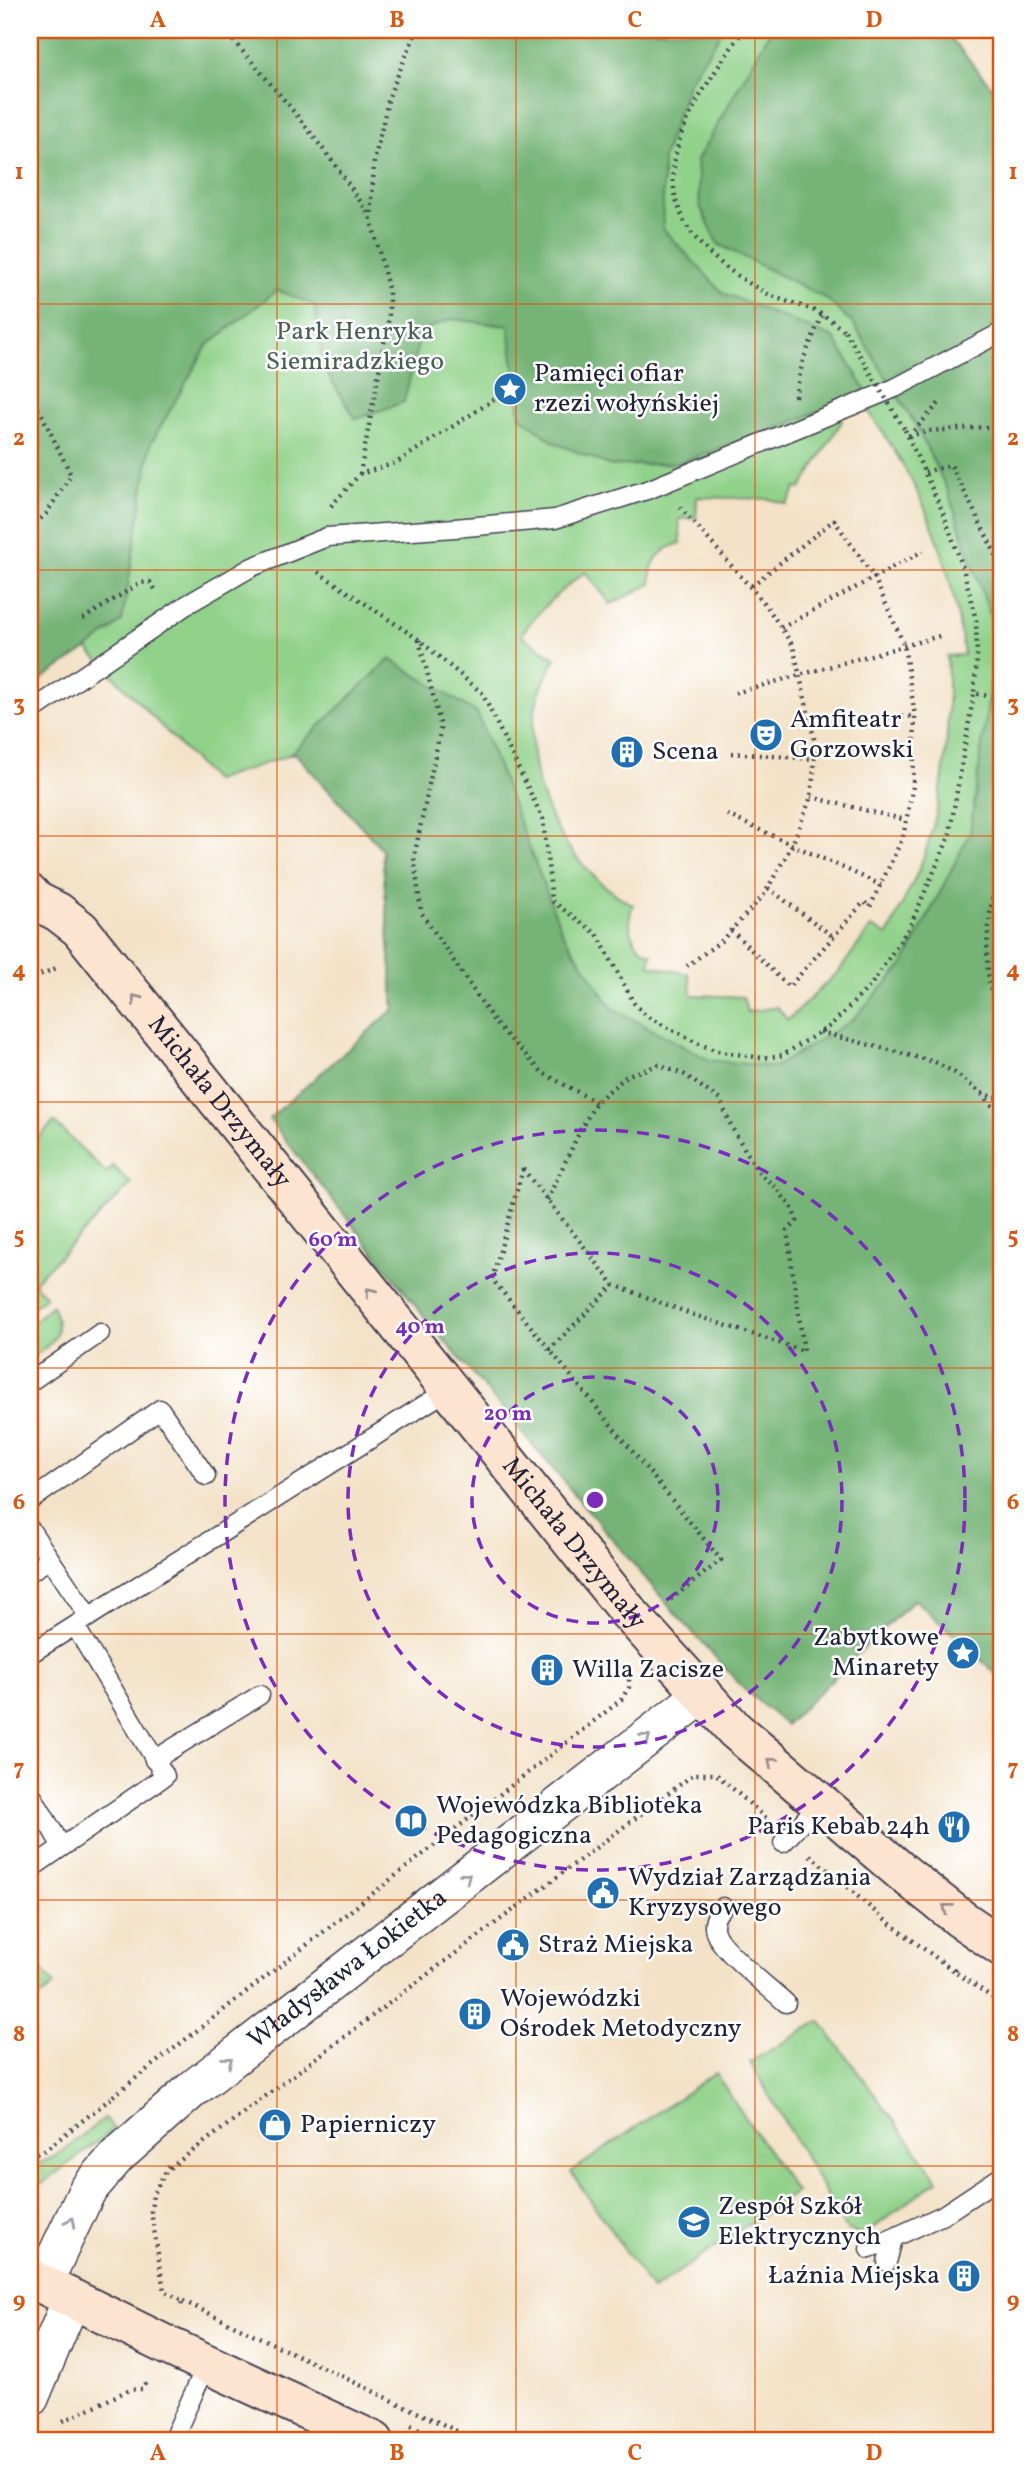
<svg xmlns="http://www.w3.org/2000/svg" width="1032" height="2471" font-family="Vollkorn,serif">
  <rect width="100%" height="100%" fill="#fff"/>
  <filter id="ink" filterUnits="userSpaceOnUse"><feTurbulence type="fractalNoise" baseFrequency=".0143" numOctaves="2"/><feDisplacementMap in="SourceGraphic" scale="14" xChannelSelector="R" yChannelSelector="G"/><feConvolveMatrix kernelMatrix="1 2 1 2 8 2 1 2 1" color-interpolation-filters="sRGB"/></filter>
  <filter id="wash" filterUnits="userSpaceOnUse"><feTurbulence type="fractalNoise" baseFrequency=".00686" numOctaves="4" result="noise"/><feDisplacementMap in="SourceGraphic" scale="28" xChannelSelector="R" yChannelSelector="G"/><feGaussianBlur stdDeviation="1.57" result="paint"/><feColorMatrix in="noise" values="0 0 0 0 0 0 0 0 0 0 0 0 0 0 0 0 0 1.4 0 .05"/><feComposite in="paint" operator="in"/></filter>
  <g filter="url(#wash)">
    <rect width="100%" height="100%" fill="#f3e2c7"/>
    <g fill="#91d28a" stroke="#5a7a62" stroke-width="2" fill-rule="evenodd">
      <path d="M30,30H944L1002,99V1626L935,1580L868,1643L394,1009L382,849L295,753L214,781L30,589ZM864,405C924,488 950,554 964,655L947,656C951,727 946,800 920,867C910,890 898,912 888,935L871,927L839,971L788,1020L777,1007L747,1012L743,997L692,995L689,974L649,965L652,954C632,948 625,923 633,905C550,860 500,743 556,659L521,635C539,609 560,591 585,572L611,604L651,584C649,562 659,549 681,543L679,519L696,518L697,497L769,499L787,504L796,488L801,489L842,421L840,416Z"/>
      <polygon points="54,1122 106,1173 113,1166 131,1184 34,1282 46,1297 30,1309 30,1146"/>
      <path d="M52,1305C65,1335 53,1343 30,1359V1344L34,1341L30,1334V1325Z"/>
      <polygon points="30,1950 54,1986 30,2005"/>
      <polygon points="820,2021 938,2180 864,2235 847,2230 750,2062"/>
      <polygon points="715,2073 796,2192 652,2290 571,2172"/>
      <polygon points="105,2118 114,2129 43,2183 30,2188 30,2167 54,2157"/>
    </g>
    <g fill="#74b476" stroke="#4b6b58" stroke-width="2">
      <polygon points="30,30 723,30 689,81 663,158 663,229 723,293 834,338 867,392 765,433 679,463 611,466 555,443 520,416 509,326 451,319 421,331 404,402 356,419 324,369 314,305 277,290 207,346 151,443 122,621 87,649 30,687"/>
      <polygon points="771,30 944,30 1002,99 1002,1679 914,1599 786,1725 744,1689 669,1606 427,1320 269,1119 394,1009 382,849 295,753 289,755 390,659 477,713 563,934 612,1008 709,1060 775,1067 851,1021 902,967 970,833 997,636 947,489 915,424 854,325 827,299 718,244 700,206 697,160"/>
    </g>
  </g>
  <g filter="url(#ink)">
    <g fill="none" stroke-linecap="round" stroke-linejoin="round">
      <defs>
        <g id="service">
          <polyline points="30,712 188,604 252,567 327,537 455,528 555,519 650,489 895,388 1002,332"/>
          <polyline points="30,1382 100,1333"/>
          <polyline points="30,1501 160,1409 206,1476"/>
          <polyline points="30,1529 89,1617"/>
          <polyline points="30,1572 50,1559"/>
          <polyline points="30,1654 448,1390"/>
          <polyline points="154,1760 260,1695"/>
          <polyline points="30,1792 62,1847"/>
          <polyline points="783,1843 819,1804"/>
          <polyline points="30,1869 165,1776 75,1626"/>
          <path d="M723,1907C716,1914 712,1923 715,1932C720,1950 770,1988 786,2003"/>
          <polyline points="869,2249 943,2215 1002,2176"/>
          <polyline points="887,2262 893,2239"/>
          <polyline points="172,2441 207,2364"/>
        </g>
        <g id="minor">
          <path id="s1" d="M43,2284L87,2191L117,2156L194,2088L702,1695"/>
          <polyline points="30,2398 72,2298"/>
        </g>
        <g id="secondary">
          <path id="s2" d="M30,894L36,901L58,912L80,929L629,1613L735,1730L903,1873L961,1919L1002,1947"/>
          <polyline points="30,2278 164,2344 374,2441"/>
        </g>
      </defs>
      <use href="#service" stroke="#413f50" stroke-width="21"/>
      <use href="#minor" stroke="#413f50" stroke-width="40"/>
      <use href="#secondary" stroke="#413f50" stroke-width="42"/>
      <g stroke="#413f50" stroke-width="4.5" stroke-dasharray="2 5" stroke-linecap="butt">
        <path d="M224,30C276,89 329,151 371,218"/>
        <path d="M743,30C726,56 706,83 692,111C647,197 688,249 764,292C782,302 805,305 823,315C831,320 837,326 845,331"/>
        <polyline points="30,397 41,413 71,475 46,514 30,528"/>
        <polyline points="795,397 803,360 822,315"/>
        <polyline points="905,430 944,515 963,568 976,620 977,658 974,693"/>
        <polyline points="909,436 941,401"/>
        <polyline points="909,436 929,431 1002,426"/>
        <polyline points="925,472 951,465 1002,567"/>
        <polyline points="360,474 389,317 389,292 371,219 374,162 389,96 417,30"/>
        <polyline points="331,506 360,474 396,463 495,399"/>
        <polyline points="680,507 766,605 793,646 816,747 811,797 792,845 764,895 721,941 687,966"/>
        <polyline points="318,572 418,639 482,693 543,819 552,901 597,934 634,1003 646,1016 697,1043 717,1051 762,1058 783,1055 830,1026 871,985 910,926 949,837 974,693 1002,699"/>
        <polyline points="83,619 140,583 150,582 155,589"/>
        <polyline points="781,628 923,551"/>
        <polyline points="419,640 441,727 414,857 421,912 496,1024 543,1073 596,1102"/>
        <polyline points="735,693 943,635"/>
        <polyline points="811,723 915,716"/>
        <polyline points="731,753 814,759"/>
        <polyline points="811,797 906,820"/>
        <polyline points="727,815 881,885"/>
        <path d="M1002,857C988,913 977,969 1002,1024"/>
        <polyline points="768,888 835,938"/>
        <polyline points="731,930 789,987 864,902 870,907 903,837 913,786 915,716 904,645 874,577 834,520 750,587"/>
        <polyline points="30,972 34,977 30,981"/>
        <polyline points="34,977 59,967"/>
        <polyline points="820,1032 935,1062 955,1073 981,1093 1002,1100"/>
        <polyline points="982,1094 1002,1117"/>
        <polyline points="523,1169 614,1285 694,1315 804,1351 787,1231 797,1221 791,1206 775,1187 759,1173 732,1128 720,1100 685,1075 659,1065 628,1075 596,1102 581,1129 547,1200"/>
        <polyline points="523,1169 492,1279 721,1560 670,1600"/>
        <polyline points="549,1350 614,1285"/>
        <polyline points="810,1855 885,1920 954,1971"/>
        <polyline points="956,1968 954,1971 1002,2004"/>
        <polyline points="113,2096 621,1700 629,1687 629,1675"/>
        <polyline points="30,2156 45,2150 114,2096"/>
        <polyline points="169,2166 153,2194 151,2211 164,2291 183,2301 179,2308"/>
        <polyline points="170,2168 694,1774 716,1774 766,1818"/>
        <polyline points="183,2301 478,2441"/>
        <polyline points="63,2421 131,2389 142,2389 147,2380"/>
        <polyline points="411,2425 445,2441"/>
      </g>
      <use href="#service" stroke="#fff" stroke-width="18"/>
      <use href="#minor" stroke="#fff" stroke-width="37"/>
      <use href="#secondary" stroke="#fde4d1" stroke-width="38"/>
      <polyline stroke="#413f50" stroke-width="4.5" stroke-dasharray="2 5" stroke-linecap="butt" points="845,331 905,430"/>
    </g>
    <defs><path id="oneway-chevron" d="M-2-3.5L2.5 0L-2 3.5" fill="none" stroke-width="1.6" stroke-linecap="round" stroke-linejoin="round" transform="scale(1.75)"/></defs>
    <g stroke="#9a8d8e">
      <use href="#oneway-chevron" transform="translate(136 999) rotate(-129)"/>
      <use href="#oneway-chevron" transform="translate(370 1292) rotate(-129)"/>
      <use href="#oneway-chevron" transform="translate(772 1762) rotate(-139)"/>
      <use href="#oneway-chevron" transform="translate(947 1908) rotate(-142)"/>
    </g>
    <g stroke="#9c9ca7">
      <use href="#oneway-chevron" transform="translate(646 1738) rotate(-38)"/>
      <use href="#oneway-chevron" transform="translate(466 1877) rotate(-38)"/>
      <use href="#oneway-chevron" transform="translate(228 2061) rotate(-38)"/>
      <use href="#oneway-chevron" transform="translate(71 2222) rotate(-64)"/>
    </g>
  </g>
  <path fill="none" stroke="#de560e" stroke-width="2" stroke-opacity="0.55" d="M277,30V2441M516,30V2441M755,30V2441M30,304H1002M30,570H1002M30,836H1002M30,1102H1002M30,1368H1002M30,1634H1002M30,1900H1002M30,2166H1002"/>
  <g fill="none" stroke="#7b2cbf" stroke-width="3.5" stroke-dasharray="12 9">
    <circle cx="595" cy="1500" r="123"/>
    <circle cx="595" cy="1500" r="247"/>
    <circle cx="595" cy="1500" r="370"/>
  </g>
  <defs>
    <symbol id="sight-disc" viewBox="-11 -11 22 22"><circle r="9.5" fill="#1f6fb2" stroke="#fff"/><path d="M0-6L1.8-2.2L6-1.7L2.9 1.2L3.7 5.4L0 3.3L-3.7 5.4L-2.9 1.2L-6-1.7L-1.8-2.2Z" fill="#fff"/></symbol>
    <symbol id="theatre-disc" viewBox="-11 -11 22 22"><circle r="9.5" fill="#1f6fb2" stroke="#fff"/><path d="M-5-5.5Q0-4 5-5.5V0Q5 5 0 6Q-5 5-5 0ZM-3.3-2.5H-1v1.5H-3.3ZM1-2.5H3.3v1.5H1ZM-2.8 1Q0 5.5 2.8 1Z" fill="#fff"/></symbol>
    <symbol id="building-disc" viewBox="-11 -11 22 22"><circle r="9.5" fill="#1f6fb2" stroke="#fff"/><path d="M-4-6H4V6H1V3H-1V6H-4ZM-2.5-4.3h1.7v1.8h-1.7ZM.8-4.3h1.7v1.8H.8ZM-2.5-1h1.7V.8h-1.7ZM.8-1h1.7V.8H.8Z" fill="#fff"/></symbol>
    <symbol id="library-disc" viewBox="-11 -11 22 22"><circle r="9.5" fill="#1f6fb2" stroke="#fff"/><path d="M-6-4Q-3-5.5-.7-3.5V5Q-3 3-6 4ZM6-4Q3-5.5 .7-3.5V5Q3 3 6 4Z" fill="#fff"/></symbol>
    <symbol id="restaurant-disc" viewBox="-11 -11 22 22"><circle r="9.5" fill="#1f6fb2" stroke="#fff"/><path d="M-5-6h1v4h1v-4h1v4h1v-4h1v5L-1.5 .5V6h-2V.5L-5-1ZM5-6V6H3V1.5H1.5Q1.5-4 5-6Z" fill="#fff"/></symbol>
    <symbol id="civic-disc" viewBox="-11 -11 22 22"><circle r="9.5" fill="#1f6fb2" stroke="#fff"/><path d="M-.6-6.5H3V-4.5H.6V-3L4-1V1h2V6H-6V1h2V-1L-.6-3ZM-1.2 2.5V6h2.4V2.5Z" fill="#fff"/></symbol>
    <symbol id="shop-disc" viewBox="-11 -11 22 22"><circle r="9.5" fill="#1f6fb2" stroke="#fff"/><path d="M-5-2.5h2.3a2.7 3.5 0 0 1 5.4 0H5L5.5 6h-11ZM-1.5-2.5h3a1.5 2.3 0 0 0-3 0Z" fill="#fff"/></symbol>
    <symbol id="school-disc" viewBox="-11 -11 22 22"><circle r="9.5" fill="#1f6fb2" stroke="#fff"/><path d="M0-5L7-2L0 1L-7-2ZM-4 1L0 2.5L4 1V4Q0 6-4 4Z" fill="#fff"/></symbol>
  </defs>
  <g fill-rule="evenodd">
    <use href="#sight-disc" x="491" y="370" width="38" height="38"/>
    <use href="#theatre-disc" x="747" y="716" width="38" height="38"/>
    <use href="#building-disc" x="608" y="733" width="38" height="38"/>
    <use href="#sight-disc" x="944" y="1634" width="38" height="38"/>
    <use href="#building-disc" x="528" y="1651" width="38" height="38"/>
    <use href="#library-disc" x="392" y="1802" width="38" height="38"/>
    <use href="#restaurant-disc" x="935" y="1808" width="38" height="38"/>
    <use href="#civic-disc" x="584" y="1874" width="38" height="38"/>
    <use href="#civic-disc" x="494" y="1926" width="38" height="38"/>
    <use href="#building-disc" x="456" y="1995" width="38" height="38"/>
    <use href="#shop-disc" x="256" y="2106" width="38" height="38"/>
    <use href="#school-disc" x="675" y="2203" width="38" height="38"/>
    <use href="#building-disc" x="945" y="2257" width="38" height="38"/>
  </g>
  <g text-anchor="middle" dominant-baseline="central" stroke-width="5" stroke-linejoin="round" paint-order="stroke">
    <g font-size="26" fill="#496057" stroke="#fff">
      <text x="355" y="332">Park Henryka<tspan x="355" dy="30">Siemiradzkiego</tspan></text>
    </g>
    <g font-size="26" fill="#22223b" stroke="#fff" text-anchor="start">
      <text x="534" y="374">Pamięci ofiar<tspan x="534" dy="30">rzezi wołyńskiej</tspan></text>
      <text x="790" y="720">Amfiteatr<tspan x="790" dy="30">Gorzowski</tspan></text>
      <text x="652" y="752">Scena</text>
      <text x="939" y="1638" text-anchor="end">Zabytkowe<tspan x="939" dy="30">Minarety</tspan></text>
      <text x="572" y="1670">Willa Zacisze</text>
      <text x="436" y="1806">Wojewódzka Biblioteka<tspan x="436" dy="30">Pedagogiczna</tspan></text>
      <text x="930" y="1827" text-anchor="end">Paris Kebab 24h</text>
      <text x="628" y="1878">Wydział Zarządzania<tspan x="628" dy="30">Kryzysowego</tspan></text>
      <text x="538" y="1945">Straż Miejska</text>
      <text x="500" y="1999">Wojewódzki<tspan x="500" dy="30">Ośrodek Metodyczny</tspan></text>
      <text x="300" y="2125">Papierniczy</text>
      <text x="718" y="2207">Zespół Szkół<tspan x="718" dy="30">Elektrycznych</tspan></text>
      <text x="940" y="2276" text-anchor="end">Łaźnia Miejska</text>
    </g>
    <g font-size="26" fill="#22223b" stroke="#fff">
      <text stroke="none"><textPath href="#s2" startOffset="284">Michała Drzymały</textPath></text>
      <text stroke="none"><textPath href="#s2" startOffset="850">Michała Drzymały</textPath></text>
      <text stroke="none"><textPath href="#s1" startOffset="446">Władysława Łokietka</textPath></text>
    </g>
  </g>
  <circle cx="595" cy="1500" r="10" fill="#7b2cbf" stroke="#fff" stroke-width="3.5"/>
  <g font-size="21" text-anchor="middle" font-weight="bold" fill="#7b2cbf" stroke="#fff" stroke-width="5" stroke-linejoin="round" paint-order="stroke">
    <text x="333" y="1246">60 m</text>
    <text x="420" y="1333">40 m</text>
    <text x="508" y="1420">20 m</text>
  </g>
  <rect width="1032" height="2471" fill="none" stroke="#fff" stroke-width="77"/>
  <rect x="38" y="38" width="955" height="2394" fill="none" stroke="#de560e" stroke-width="2.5"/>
  <g font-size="23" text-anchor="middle" font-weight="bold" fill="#de560e">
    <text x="158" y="27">A</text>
    <text x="397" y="27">B</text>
    <text x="635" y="27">C</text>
    <text x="874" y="27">D</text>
    <text x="19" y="179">1</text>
    <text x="1013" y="179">1</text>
    <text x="19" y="445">2</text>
    <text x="1013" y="445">2</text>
    <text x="19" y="711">3</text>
    <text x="1013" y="711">3</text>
    <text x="19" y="977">4</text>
    <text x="1013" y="977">4</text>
    <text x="19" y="1243">5</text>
    <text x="1013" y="1243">5</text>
    <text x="19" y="1509">6</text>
    <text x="1013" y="1509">6</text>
    <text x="19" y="1775">7</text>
    <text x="1013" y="1775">7</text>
    <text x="19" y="2041">8</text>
    <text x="1013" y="2041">8</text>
    <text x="19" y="2307">9</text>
    <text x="1013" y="2307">9</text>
    <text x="158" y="2460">A</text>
    <text x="397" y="2460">B</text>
    <text x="635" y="2460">C</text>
    <text x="874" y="2460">D</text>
  </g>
</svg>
